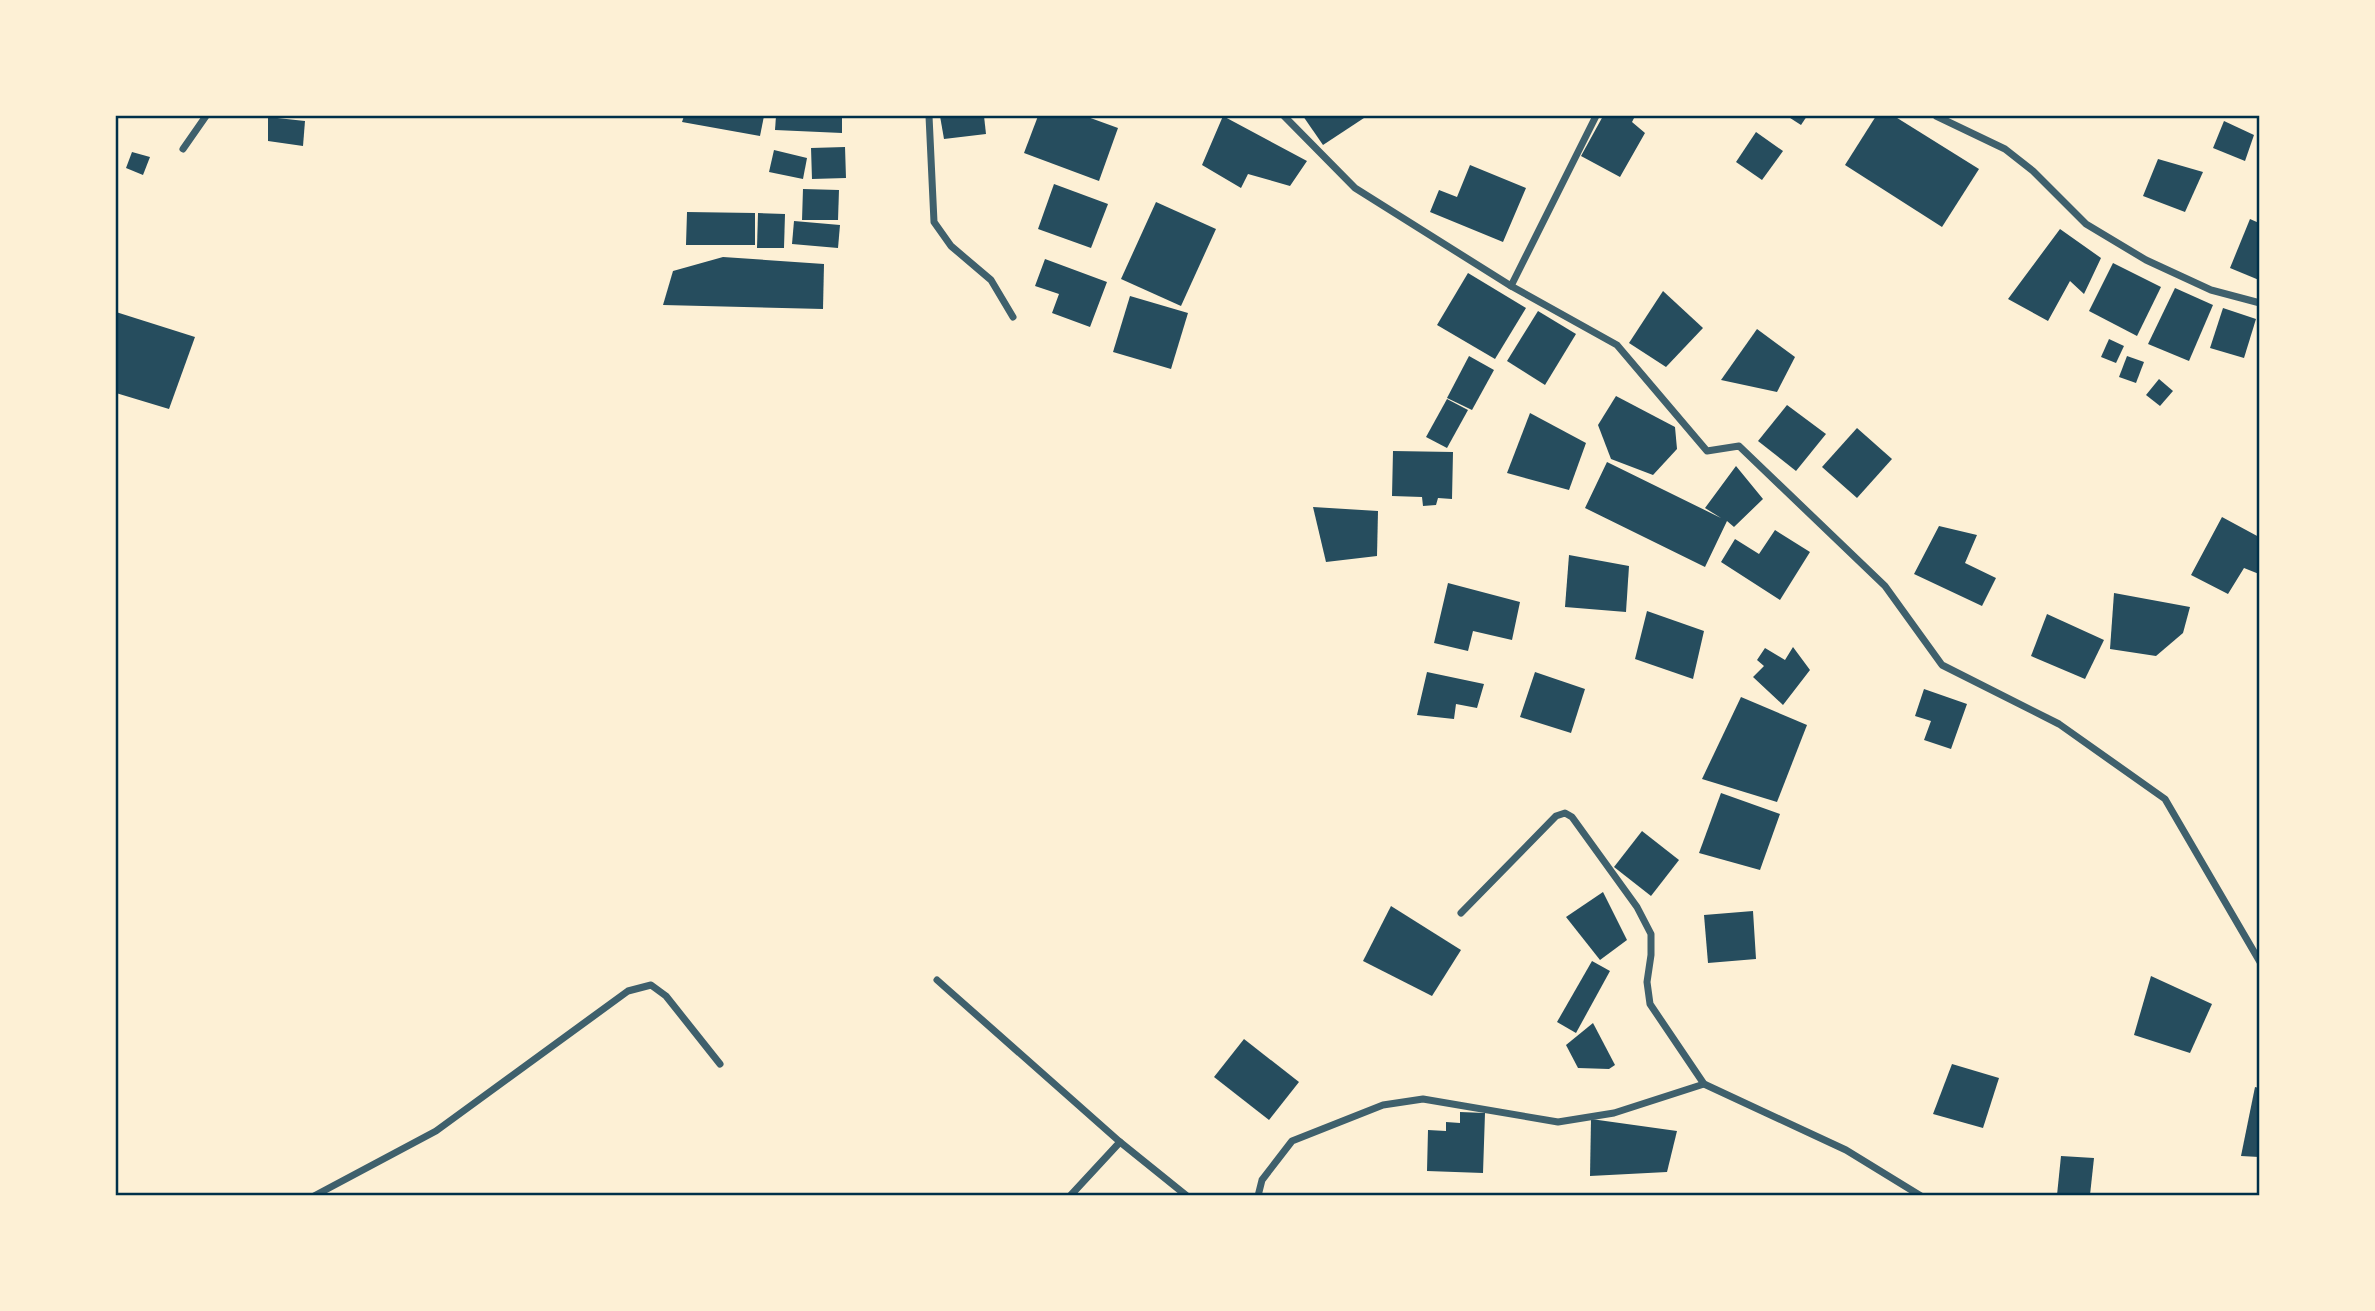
<svg xmlns="http://www.w3.org/2000/svg" width="2375" height="1311" font-family="'Titillium Web',sans-serif">
  <rect width="100%" height="100%" fill="#fdf0d5"/>
  <g fill="#264d5e">
    <polygon points="684,116 764,116 760,136 682,122"/>
    <polygon points="776,116 842,116 842,133 775,130"/>
    <polygon points="940,116 984,116 986,134 944,139"/>
    <polygon points="1038,116 1085,116 1118,128 1099,181 1024,153"/>
    <polygon points="1223,116 1307,161 1290,186 1248,174 1241,188 1202,165"/>
    <polygon points="1303,116 1367,116 1323,145"/>
    <polygon points="1603,116 1635,116 1632,122 1645,133 1620,177 1581,156"/>
    <polygon points="1787,116 1807,116 1801,125"/>
    <polygon points="1876,116 1894,116 1979,169 1942,227 1845,165"/>
    <polygon points="268,117 305,121 303,146 268,141"/>
    <polygon points="2224,121 2254,135 2245,161 2213,148"/>
    <polygon points="1756,132 1783,151 1762,180 1736,162"/>
    <polygon points="845,147 846,178 812,179 811,148"/>
    <polygon points="774,150 807,158 803,179 769,172"/>
    <polygon points="132,152 150,157 143,175 126,168"/>
    <polygon points="2158,159 2203,172 2185,212 2143,196"/>
    <polygon points="1470,165 1526,188 1503,242 1430,212 1439,190 1457,197"/>
    <polygon points="1054,184 1108,204 1091,248 1038,229"/>
    <polygon points="803,189 839,190 838,220 802,220"/>
    <polygon points="1156,202 1216,229 1181,306 1121,279"/>
    <polygon points="687,212 755,213 755,245 686,245"/>
    <polygon points="758,213 785,214 784,248 757,248"/>
    <polygon points="2250,219 2259,223 2259,280 2230,268"/>
    <polygon points="794,221 840,225 838,248 792,244"/>
    <polygon points="2060,229 2101,258 2084,294 2070,281 2048,321 2008,299"/>
    <polygon points="723,257 824,264 823,309 663,305 673,271"/>
    <polygon points="1045,259 1107,282 1090,327 1052,313 1059,294 1035,286"/>
    <polygon points="2113,263 2161,287 2137,336 2089,311"/>
    <polygon points="1468,273 1526,308 1495,359 1437,325"/>
    <polygon points="2175,288 2213,305 2189,361 2148,344"/>
    <polygon points="1663,291 1703,328 1666,367 1629,343"/>
    <polygon points="1130,296 1188,313 1171,369 1113,352"/>
    <polygon points="2223,308 2256,319 2244,358 2210,348"/>
    <polygon points="1538,311 1576,334 1545,385 1507,361"/>
    <polygon points="116,312 195,337 169,409 116,393"/>
    <polygon points="1757,329 1795,357 1777,392 1721,380"/>
    <polygon points="2109,339 2124,346 2116,363 2101,357"/>
    <polygon points="1469,356 1494,370 1472,410 1447,398"/>
    <polygon points="2127,356 2144,362 2136,383 2119,377"/>
    <polygon points="2159,379 2173,391 2160,406 2146,395"/>
    <polygon points="1616,396 1675,427 1677,449 1653,475 1611,459 1598,425"/>
    <polygon points="1447,399 1468,410 1447,448 1426,437"/>
    <polygon points="1787,405 1826,434 1796,471 1758,441"/>
    <polygon points="1530,413 1586,443 1569,490 1507,473"/>
    <polygon points="1857,428 1892,459 1857,498 1822,467"/>
    <polygon points="1393,451 1453,452 1452,499 1438,498 1436,505 1423,506 1422,497 1392,496"/>
    <polygon points="1607,462 1721,518 1705,508 1736,466 1763,499 1734,527 1727,521 1705,567 1585,508"/>
    <polygon points="1313,507 1378,511 1377,556 1326,562"/>
    <polygon points="2222,517 2259,537 2259,574 2244,568 2228,594 2191,575"/>
    <polygon points="1939,526 1977,535 1965,563 1996,578 1982,606 1914,574"/>
    <polygon points="1775,530 1810,552 1780,600 1721,562 1735,539 1759,554"/>
    <polygon points="1569,555 1629,566 1626,612 1565,607"/>
    <polygon points="1448,583 1520,602 1512,640 1473,631 1468,651 1434,643"/>
    <polygon points="2114,593 2190,607 2183,633 2156,656 2110,649"/>
    <polygon points="1647,611 1704,631 1693,679 1635,659"/>
    <polygon points="2047,614 2104,640 2085,679 2031,656"/>
    <polygon points="1793,647 1810,670 1783,705 1753,677 1764,666 1757,660 1765,648 1785,660"/>
    <polygon points="1427,672 1484,684 1477,708 1456,704 1454,719 1417,715"/>
    <polygon points="1535,672 1585,689 1571,733 1520,717"/>
    <polygon points="1924,689 1967,704 1951,749 1924,740 1931,721 1915,716"/>
    <polygon points="1741,697 1807,725 1777,802 1702,779"/>
    <polygon points="1721,793 1780,814 1760,870 1699,853"/>
    <polygon points="1642,831 1679,860 1651,896 1614,867"/>
    <polygon points="1603,892 1627,940 1600,960 1566,917"/>
    <polygon points="1391,906 1461,950 1432,996 1363,961"/>
    <polygon points="1753,911 1756,959 1708,963 1704,915"/>
    <polygon points="1592,961 1610,971 1576,1033 1557,1022"/>
    <polygon points="2151,976 2212,1004 2190,1053 2134,1035"/>
    <polygon points="1593,1023 1615,1065 1609,1069 1578,1068 1566,1045"/>
    <polygon points="1244,1039 1299,1082 1269,1120 1214,1077"/>
    <polygon points="1952,1064 1999,1078 1983,1128 1933,1114"/>
    <polygon points="2255,1087 2259,1088 2259,1157 2241,1156"/>
    <polygon points="1460,1112 1485,1113 1483,1173 1427,1171 1428,1130 1446,1131 1446,1122 1460,1123"/>
    <polygon points="1591,1119 1677,1131 1667,1172 1590,1176"/>
    <polygon points="2061,1156 2094,1158 2090,1195 2057,1195"/>
  </g>
  <g fill="none" stroke-linecap="round" stroke-linejoin="round">
    <g stroke="#3f606c" stroke-width="7">
      <polyline points="929,116 934,222 951,246 991,280 1013,317"/>
      <polyline points="1284,116 1355,188 1511,286 1596,116"/>
      <polyline points="1936,116 2005,149 2033,171 2086,224 2146,260 2211,290 2260,303"/>
      <polyline points="183,149 206,116"/>
      <polyline points="1511,286 1617,345 1707,451 1739,446 1885,586 1942,665 2059,724 2165,799 2260,962"/>
      <polyline points="1461,913 1556,816 1565,813 1572,817 1637,907 1651,934 1651,955 1647,982 1650,1004 1704,1084 1846,1150 1921,1196"/>
      <polyline points="937,980 1120,1142 1187,1196"/>
      <polyline points="314,1196 436,1131 628,991 651,985 666,996 720,1064"/>
      <polyline points="1070,1196 1120,1142"/>
      <polyline points="1258,1196 1262,1180 1292,1141 1383,1105 1423,1099 1558,1122 1614,1113 1704,1084"/>
    </g>
  </g>
  <rect width="2375" height="1311" fill="none" stroke="#fdf0d5" stroke-width="234"/>
  <rect x="117" y="117" width="2141" height="1077" fill="none" stroke="#003049" stroke-width="2.5"/>
</svg>
